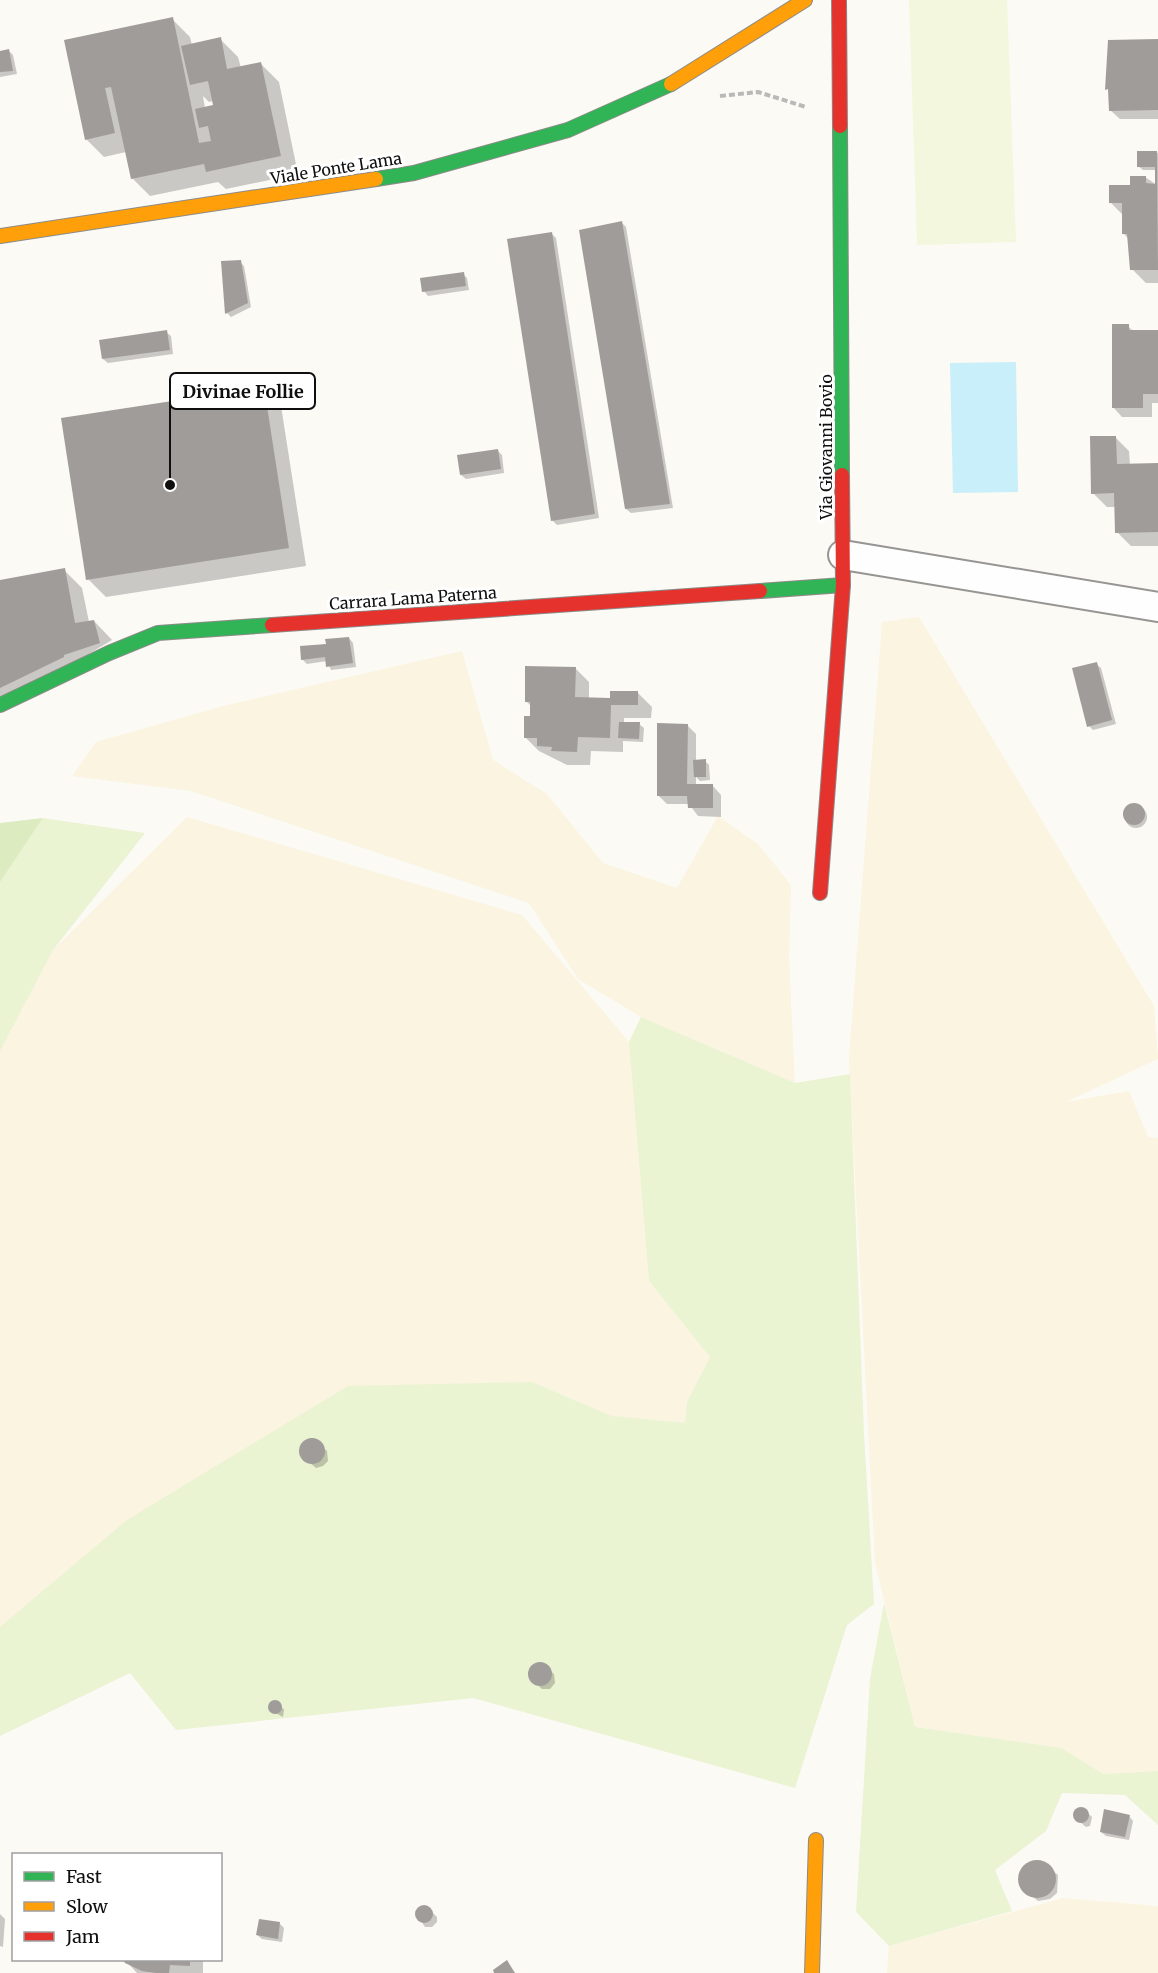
<svg xmlns="http://www.w3.org/2000/svg" width="1158" height="1973" font-family="Merriweather,serif">
  <rect width="100%" height="100%" fill="#fcfaf5"/>
  <g fill="#faf4e0">
    <polygon points="919,617 1154,1006 1158,1059 1066,1102 1129,1091 1148,1137 1158,1138 1158,1771 1103,1774 1060,1748 915,1727 875,1563 849,1058 882,622"/>
    <polygon points="462,651 493,760 547,794 603,863 677,888 718,816 758,844 791,885 789,958 795,1083 641,1017 578,979 529,903 191,791 72,776 96,742 223,706"/>
    <polygon points="187,817 522,915 629,1042 649,1281 710,1357 687,1402 685,1424 612,1416 532,1382 0,1627 0,1051 53,950"/>
    <polygon points="1063,1898 1158,1906 1158,1973 887,1973 889,1946"/>
  </g>
  <g fill="#eaf3d2">
    <polygon points="43,818 145,833 53,950 0,1051 0,882"/>
    <polygon points="641,1017 795,1083 850,1074 864,1434 874,1604 847,1625 795,1788 473,1698 176,1730 130,1673 0,1736 0,1627 127,1520 348,1386 532,1382 612,1416 685,1423 687,1402 710,1357 649,1281 629,1042"/>
    <polygon points="884,1603 915,1727 1061,1748 1103,1774 1158,1771 1158,1825 1125,1795 1062,1793 1046,1831 995,1870 1012,1911 889,1946 856,1912 870,1679"/>
  </g>
  <polygon fill="#dcecc0" points="43,818 0,882 0,823"/>
  <polygon fill="#f3f7dd" points="909,0 1007,0 1016,242 917,245"/>
  <polygon fill="#c8effa" points="1016,362 1018,492 953,493 950,363"/>
  <g fill="#0003" fill-rule="evenodd">
    <path d="M172,19L190,37L192,45L220,39L238,57L241,68L261,64L279,82L298,174L226,189L218,182L150,196L132,178L126,152L104,157L86,139L66,41ZM203,96L209,102L213,101L214,106L205,108Z"/>
    <polygon points="1158,41 1158,119 1120,119 1110,110 1107,60"/>
    <polygon points="9,51 13,55 17,74 0,77 0,52"/>
    <polygon points="1157,152 1158,154 1158,283 1146,283 1132,269 1129,239 1123,233 1123,215 1111,203 1145,177 1157,185 1157,170 1143,170 1138,166"/>
    <polygon points="622,223 626,227 673,508 631,513 626,509"/>
    <polygon points="552,234 556,238 599,518 557,525 553,521 509,240"/>
    <polygon points="240,262 244,266 251,307 231,317 227,313 223,263"/>
    <polygon points="463,274 467,278 469,290 428,296 424,291"/>
    <polygon points="1128,326 1134,332 1158,332 1158,403 1152,403 1152,417 1122,417 1113,407"/>
    <polygon points="166,332 171,336 173,354 108,363 103,359"/>
    <polygon points="263,388 281,406 306,566 106,597 88,579"/>
    <polygon points="1115,437 1129,451 1130,465 1158,464 1158,546 1131,546 1117,532 1116,507 1107,507 1093,493"/>
    <polygon points="498,451 502,455 504,473 466,479 461,475"/>
    <polygon points="64,570 82,588 89,622 94,621 112,640 0,707 0,582"/>
    <polygon points="349,638 353,643 356,667 331,670 327,661 307,664 302,659 327,645"/>
    <polygon points="1096,664 1101,668 1116,724 1093,730 1089,726"/>
    <polygon points="575,668 589,682 589,699 611,700 638,693 652,707 651,718 624,718 624,723 639,724 644,728 643,742 623,741 623,752 591,751 590,765 567,765 539,751 525,737 531,717 531,706 526,701"/>
    <polygon points="687,725 696,734 696,761 705,761 709,765 710,780 700,781 696,777 696,785 712,785 721,795 721,817 698,816 689,804 667,804 658,795"/>
    <circle cx="1136" cy="817" r="11"/>
    <polygon points="316,1441 327,1451 328,1461 323,1466 316,1468 303,1457 302,1448 307,1442"/>
    <polygon points="542,1664 554,1674 555,1683 550,1689 542,1689 531,1679 530,1672 535,1665"/>
    <polygon points="272,1703 284,1709 283,1717 270,1710"/>
    <polygon points="1082,1808 1092,1817 1090,1826 1086,1827 1075,1818 1075,1813"/>
    <polygon points="1129,1816 1133,1821 1129,1840 1106,1836 1101,1832"/>
    <polygon points="1040,1861 1058,1875 1057,1893 1050,1899 1038,1901 1021,1887 1019,1875 1028,1863"/>
    <polygon points="427,1907 437,1917 437,1922 432,1927 425,1927 416,1913 420,1908"/>
    <polygon points="0,1914 5,1919 3,1947 0,1946"/>
    <polygon points="279,1923 284,1928 282,1942 262,1939 257,1935"/>
    <polygon points="125,1960 203,1960 203,1973 137,1973"/>
  </g>
  <g fill="#a09c9a">
    <polygon points="173,17 199,143 211,141 208,126 199,128 195,109 213,105 208,81 190,85 181,46 221,37 227,69 261,62 281,156 206,172 204,164 131,179 111,87 105,88 115,133 85,140 64,40"/>
    <polygon points="1158,39 1158,110 1109,111 1108,89 1105,90 1108,40"/>
    <polygon points="9,49 13,71 0,72 0,51"/>
    <polygon points="1137,151 1157,151 1158,270 1130,270 1127,234 1122,234 1122,203 1109,203 1109,185 1130,185 1130,176 1146,176 1146,183 1155,184 1155,167 1137,167"/>
    <polygon points="622,221 670,504 625,509 579,230"/>
    <polygon points="552,232 595,514 551,521 507,239"/>
    <polygon points="241,260 248,303 225,314 221,261"/>
    <polygon points="464,272 466,286 422,292 420,278"/>
    <polygon points="1112,324 1129,324 1129,330 1158,330 1158,394 1143,394 1143,408 1112,408"/>
    <polygon points="167,330 170,350 102,359 99,340"/>
    <polygon points="264,387 289,548 86,580 61,418"/>
    <polygon points="1090,436 1116,436 1117,464 1158,463 1158,532 1115,533 1114,493 1091,494"/>
    <polygon points="498,449 501,469 460,475 457,455"/>
    <polygon points="65,568 75,623 94,620 100,643 64,655 64,657 0,688 0,580"/>
    <polygon points="349,637 353,663 326,667 325,657 301,660 300,646 326,644 325,639"/>
    <polygon points="1097,662 1112,720 1087,727 1072,668"/>
    <polygon points="525,666 576,667 575,697 610,698 610,691 638,691 638,705 611,705 610,738 578,737 577,752 551,751 552,747 537,746 537,738 524,738 524,716 530,716 530,702 525,702"/>
    <polygon points="619,722 640,722 639,739 618,738"/>
    <polygon points="657,723 688,724 687,784 713,784 713,808 688,808 687,796 657,796"/>
    <polygon points="706,759 706,777 694,777 693,760"/>
    <circle cx="1134" cy="814" r="11"/>
    <circle cx="312" cy="1451" r="13"/>
    <circle cx="540" cy="1674" r="12"/>
    <circle cx="275" cy="1707" r="7"/>
    <circle cx="1081" cy="1815" r="8"/>
    <polygon points="1104,1809 1130,1815 1125,1837 1100,1832"/>
    <circle cx="1037" cy="1879" r="19"/>
    <circle cx="424" cy="1914" r="9"/>
    <polygon points="259,1919 280,1922 278,1939 256,1935"/>
    <polygon points="123,1960 190,1960 190,1966 170,1965 169,1973 156,1973 142,1971 125,1963"/>
    <polygon points="507,1960 515,1973 494,1973 493,1970"/>
  </g>
  <g fill="none" stroke-linecap="round" stroke-linejoin="round">
    <defs>
      <polyline id="street" points="843,555 1158,607"/>
      <g id="fast">
        <polyline points="840,126 842,475"/>
        <polyline points="376,179 414,173 568,130 671,84"/>
        <polyline points="760,591 843,585"/>
        <polyline points="0,705 109,653 158,633 272,625"/>
      </g>
      <g id="slow">
        <polyline points="671,84 805,0"/>
        <polyline points="0,236 376,179"/>
        <polyline points="812,1973 816,1840"/>
      </g>
      <g id="jam">
        <polyline points="839,0 840,126"/>
        <polyline points="272,625 760,591"/>
        <polyline points="820,893 843,585 842,475"/>
      </g>
    </defs>
    <use href="#street" stroke="#969593" stroke-width="32"/>
    <use href="#fast" stroke="#8c8b89" stroke-width="16"/>
    <use href="#slow" stroke="#8c8b89" stroke-width="16"/>
    <use href="#jam" stroke="#8c8b89" stroke-width="16"/>
    <polyline stroke="#b9b9b8" stroke-width="4" stroke-dasharray="6 3" stroke-linecap="butt" points="720,96 758,92 806,107"/>
    <use href="#street" stroke="#fffefe" stroke-width="28"/>
    <use href="#fast" stroke="#30b455" stroke-width="14"/>
    <use href="#slow" stroke="#ff9f0a" stroke-width="14"/>
    <use href="#jam" stroke="#e5322d" stroke-width="14"/>
  </g>
  <g text-anchor="middle" dominant-baseline="central" stroke-width="6" stroke-linejoin="round" paint-order="stroke">
    <g font-size="16" fill="#0f0f0f" stroke="#fff">
      <text transform="translate(336 168) rotate(-9)">Viale Ponte Lama</text>
      <text transform="translate(826 447) rotate(-90)">Via Giovanni Bovio</text>
      <text transform="translate(413 598) rotate(-4)">Carrara Lama Paterna</text>
    </g>
  </g>
  <path fill="none" stroke="#0f0f0f" stroke-width="2" d="M170 485L170 391"/>
  <circle fill="#0f0f0f" stroke="#fff" stroke-width="2" cx="170" cy="485" r="6"/>
  <rect fill="#fff" stroke="#0f0f0f" stroke-width="2" x="170" y="373" width="145" height="36" rx="6"/>
  <g font-size="18" text-anchor="middle" font-weight="bold" fill="#0f0f0f">
    <text x="243" y="398">Divinae Follie</text>
  </g>
  <rect x="12" y="1853" width="210" height="108" fill="#ffffff" stroke="#9f9f9f" stroke-width="1.5"/>
  <rect x="24" y="1872" width="30" height="9" fill="#30b455" stroke="#9f9f9f" stroke-width="1.5"/>
  <text x="66" y="1883" font-size="18" fill="#0f0f0f">Fast</text>
  <rect x="24" y="1902" width="30" height="9" fill="#ff9f0a" stroke="#9f9f9f" stroke-width="1.5"/>
  <text x="66" y="1913" font-size="18" fill="#0f0f0f">Slow</text>
  <rect x="24" y="1932" width="30" height="9" fill="#e5322d" stroke="#9f9f9f" stroke-width="1.5"/>
  <text x="66" y="1943" font-size="18" fill="#0f0f0f">Jam</text>
</svg>
